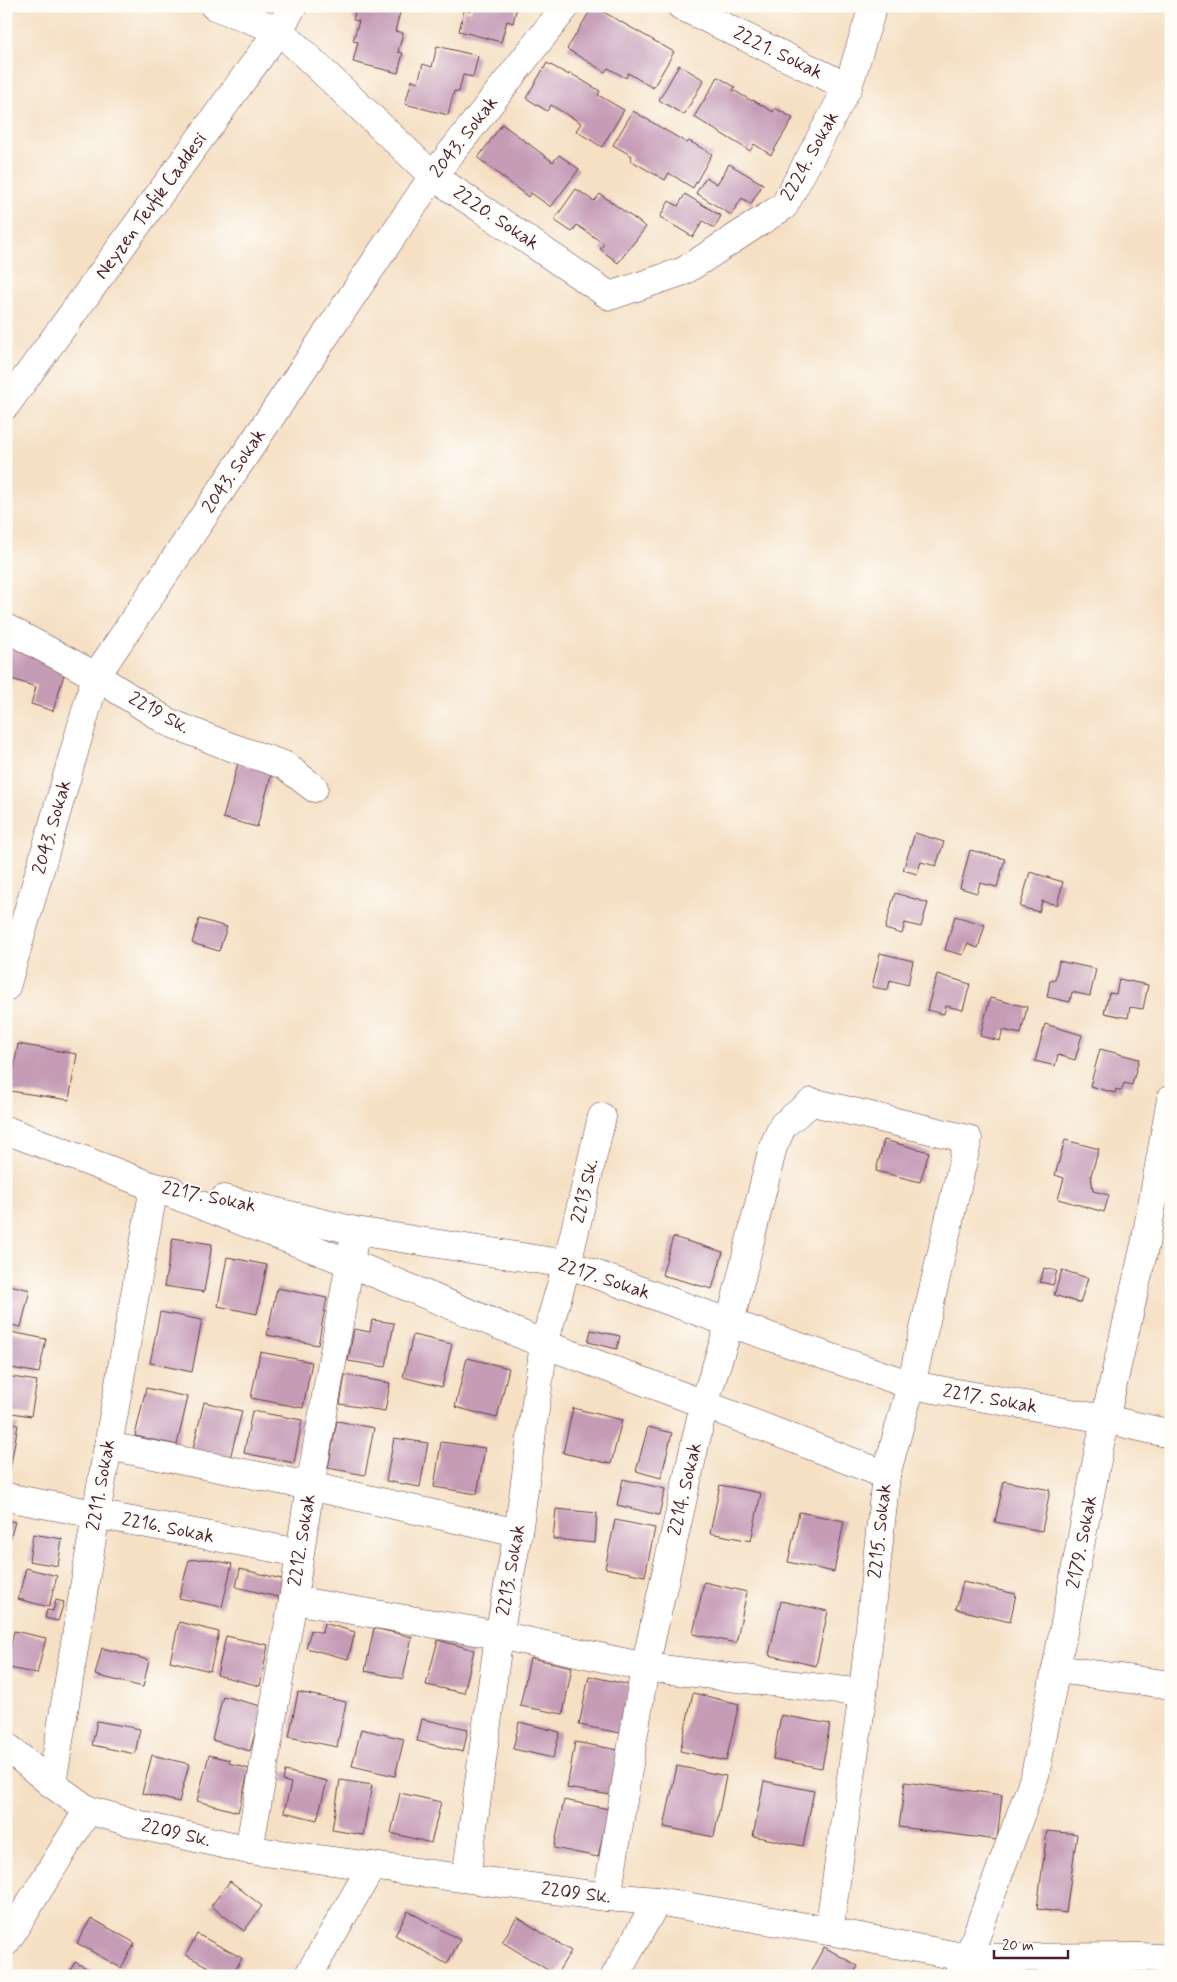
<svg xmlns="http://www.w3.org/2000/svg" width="1177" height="1982" font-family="Mynerve,sans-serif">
  <rect width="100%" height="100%" fill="#fdfcf7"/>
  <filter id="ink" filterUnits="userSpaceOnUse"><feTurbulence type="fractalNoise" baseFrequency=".02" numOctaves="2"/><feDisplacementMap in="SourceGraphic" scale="10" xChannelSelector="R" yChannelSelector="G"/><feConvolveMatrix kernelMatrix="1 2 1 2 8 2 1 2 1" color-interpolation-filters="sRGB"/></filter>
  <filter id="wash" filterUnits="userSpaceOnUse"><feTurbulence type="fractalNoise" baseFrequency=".0096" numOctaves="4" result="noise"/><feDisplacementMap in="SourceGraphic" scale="20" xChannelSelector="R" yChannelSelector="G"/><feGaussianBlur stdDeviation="1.12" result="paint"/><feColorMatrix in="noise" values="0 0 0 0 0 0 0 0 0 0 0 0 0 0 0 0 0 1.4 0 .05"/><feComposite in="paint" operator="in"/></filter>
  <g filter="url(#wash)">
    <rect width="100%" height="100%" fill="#f5e0c4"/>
    <g id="blocks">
      <g fill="#c59bb6">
        <polygon points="357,6 390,6 401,9 395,31 403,33 398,52 403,53 398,73 353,62 358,42 353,41 359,21 353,20"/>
        <polygon points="472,6 517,6 513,23 507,21 501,42 459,31 464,10 471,12"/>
        <polygon points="593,6 674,52 653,88 628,73 626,78 608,68 605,72 567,49"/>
        <polygon points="437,46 478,56 473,77 463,75 459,92 454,91 448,115 405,104 412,80 418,82 423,64 432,67"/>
        <polygon points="547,63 569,75 570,73 600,91 598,95 624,110 602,147 576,131 581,123 551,105 547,111 526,98"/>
        <polygon points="679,65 704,80 684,115 659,100"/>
        <polygon points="718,77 735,87 733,90 752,101 753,100 773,112 775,108 793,118 771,155 754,144 750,151 694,117"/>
        <polygon points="633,111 687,143 689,141 712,154 693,188 669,173 665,180 649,171 630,160 632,156 613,145"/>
        <polygon points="502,124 553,162 559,155 579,169 551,207 531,193 528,197 478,158"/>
        <polygon points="729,164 763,184 751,204 742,198 731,215 696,193 706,177 717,184"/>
        <polygon points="576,189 594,201 600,194 646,227 618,263 600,249 604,244 577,225 572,232 554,220"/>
        <polygon points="685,194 721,216 714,228 703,221 693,237 660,217 669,201 678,206"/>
        <polygon points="13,646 68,662 53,711 31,704 36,687 6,677 6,669"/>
        <polygon points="238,763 272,772 257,827 223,818"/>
        <polygon points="915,833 944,842 936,866 921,862 917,874 903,870"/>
        <polygon points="970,850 1005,859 997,887 980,883 977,893 960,888"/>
        <polygon points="1030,872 1063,882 1057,905 1042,901 1039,912 1020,907"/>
        <polygon points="895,893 928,903 921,927 905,923 902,934 885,929"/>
        <polygon points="955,916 985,925 978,948 967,944 963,955 945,950"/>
        <polygon points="199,919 227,927 219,951 192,943"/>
        <polygon points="880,953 913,961 908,985 890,980 888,990 872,987"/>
        <polygon points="1059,961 1096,969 1090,996 1072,992 1070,1002 1047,997 1050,981 1055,980"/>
        <polygon points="937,974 970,984 963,1010 946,1006 944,1014 927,1010"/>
        <polygon points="1119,979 1148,985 1143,1009 1130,1007 1128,1018 1104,1013 1109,993 1116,994"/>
        <polygon points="990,998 1027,1007 1021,1034 1003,1030 1000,1041 980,1036"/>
        <polygon points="1045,1024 1082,1035 1075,1060 1058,1055 1055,1066 1035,1061"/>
        <polygon points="18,1044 77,1054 69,1100 10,1091"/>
        <polygon points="1100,1049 1139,1059 1132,1085 1124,1083 1121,1091 1116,1089 1115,1093 1090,1086"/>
        <polygon points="884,1140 929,1152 920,1182 876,1171"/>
        <polygon points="1065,1140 1099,1149 1091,1175 1093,1191 1109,1195 1104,1212 1058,1199 1064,1178 1055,1175"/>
        <polygon points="673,1237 723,1252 712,1289 662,1275"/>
        <polygon points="173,1238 212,1244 204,1292 164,1286"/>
        <polygon points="227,1257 267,1265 257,1314 218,1306"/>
        <polygon points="1044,1268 1057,1271 1053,1285 1040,1282"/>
        <polygon points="1062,1270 1088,1278 1080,1303 1054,1295"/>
        <polygon points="6,1284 30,1290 21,1327 6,1324"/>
        <polygon points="277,1288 327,1298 318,1345 267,1335"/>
        <polygon points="160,1312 202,1320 192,1372 150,1363"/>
        <polygon points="372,1320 394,1323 386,1367 348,1361 354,1329 370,1332"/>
        <polygon points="591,1330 620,1336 617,1349 588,1342"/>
        <polygon points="6,1331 46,1339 39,1373 6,1367"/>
        <polygon points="413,1335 452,1344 442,1387 403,1377"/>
        <polygon points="260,1352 312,1362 303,1408 251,1398"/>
        <polygon points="467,1358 509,1368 497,1418 455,1407"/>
        <polygon points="345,1375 390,1383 385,1411 340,1404"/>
        <polygon points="6,1376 37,1381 31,1416 6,1412"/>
        <polygon points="146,1388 188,1397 177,1445 135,1436"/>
        <polygon points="204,1402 242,1411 230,1458 193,1449"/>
        <polygon points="573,1408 622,1420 611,1464 563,1453"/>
        <polygon points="252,1411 302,1420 294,1463 244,1453"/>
        <polygon points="337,1421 374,1428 365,1475 328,1468"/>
        <polygon points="6,1423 18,1425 9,1475 6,1474"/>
        <polygon points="648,1427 672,1433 661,1478 636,1471"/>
        <polygon points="394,1438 428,1443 420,1487 386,1481"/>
        <polygon points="441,1442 485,1448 477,1494 434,1487"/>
        <polygon points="623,1479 665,1489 659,1515 617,1505"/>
        <polygon points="1004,1481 1050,1490 1042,1531 995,1522"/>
        <polygon points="720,1485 761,1493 751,1541 710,1533"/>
        <polygon points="556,1509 597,1513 595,1543 553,1539"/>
        <polygon points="799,1512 844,1521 834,1572 788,1562"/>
        <polygon points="6,1520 15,1522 7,1550 6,1550"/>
        <polygon points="615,1520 655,1528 645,1576 605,1568"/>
        <polygon points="33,1534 62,1539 58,1566 29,1561"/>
        <polygon points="207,1559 232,1564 222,1607 179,1598 189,1560"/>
        <polygon points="26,1568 57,1576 49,1607 18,1599"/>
        <polygon points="240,1569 286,1580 282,1598 236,1587"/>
        <polygon points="704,1582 747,1592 736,1643 693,1634"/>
        <polygon points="963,1582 1016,1594 1010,1622 956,1609"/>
        <polygon points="56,1600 64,1602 58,1621 45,1618 47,1610 53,1611"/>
        <polygon points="781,1601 828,1611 816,1666 769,1655"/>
        <polygon points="179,1622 219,1632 210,1671 170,1661"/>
        <polygon points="324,1623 355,1632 348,1659 306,1648 311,1630 322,1633"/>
        <polygon points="374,1628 412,1637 403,1679 365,1671"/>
        <polygon points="14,1631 46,1638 37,1674 6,1667"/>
        <polygon points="226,1636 268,1645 260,1686 217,1675"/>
        <polygon points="438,1640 474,1650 464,1693 426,1685"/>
        <polygon points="102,1648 149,1660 143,1687 95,1675"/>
        <polygon points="530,1658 572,1667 563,1714 520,1706"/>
        <polygon points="589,1676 630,1685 620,1733 579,1725"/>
        <polygon points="298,1692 346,1702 337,1747 289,1737"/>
        <polygon points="693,1693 739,1704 726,1761 680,1751"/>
        <polygon points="223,1696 261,1706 261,1732 256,1730 250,1751 212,1740"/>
        <polygon points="781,1715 830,1724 822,1768 773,1759"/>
        <polygon points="422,1719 468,1729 463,1752 417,1741"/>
        <polygon points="97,1721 140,1729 135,1754 92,1745"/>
        <polygon points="519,1722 560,1732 553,1758 513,1749"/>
        <polygon points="361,1729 404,1739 395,1776 352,1766"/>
        <polygon points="575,1742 619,1750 611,1795 567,1788"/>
        <polygon points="152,1755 189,1764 179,1802 142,1793"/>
        <polygon points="209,1755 230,1760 229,1763 249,1769 238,1812 197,1801"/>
        <polygon points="677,1766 726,1776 714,1837 664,1827"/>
        <polygon points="285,1771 327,1781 317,1820 284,1812 291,1783 283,1781"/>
        <polygon points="340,1780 372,1785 363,1835 332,1830"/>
        <polygon points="764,1781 814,1791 803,1846 753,1836"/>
        <polygon points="905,1782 1002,1795 997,1840 899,1827"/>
        <polygon points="400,1793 441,1802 431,1843 391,1833"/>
        <polygon points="564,1800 609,1809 598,1857 554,1848"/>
        <polygon points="1047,1831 1077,1834 1066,1913 1037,1909"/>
        <polygon points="230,1881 262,1906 244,1931 211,1906"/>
        <polygon points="408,1911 460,1940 447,1964 395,1935"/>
        <polygon points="517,1917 571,1951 556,1975 502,1942"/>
        <polygon points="91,1918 135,1943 121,1968 77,1943"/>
        <polygon points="197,1934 242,1958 232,1976 225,1976 186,1955"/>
        <polygon points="824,1947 858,1966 852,1976 808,1976"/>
        <polygon points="75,1962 101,1976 67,1976"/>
      </g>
    </g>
  </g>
  <g filter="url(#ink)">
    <use href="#blocks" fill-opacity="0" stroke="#643c42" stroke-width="1"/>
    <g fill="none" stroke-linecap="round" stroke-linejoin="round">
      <defs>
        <g id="minor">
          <polyline points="214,6 279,30 433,176 610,296 684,271 784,206 848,87 873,6"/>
          <polyline points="681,6 848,87"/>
          <polyline points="6,405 279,30 293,6"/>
          <polyline points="6,628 96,676 168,722 228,746 284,765 314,788"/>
          <polyline points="6,987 96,676 433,176 566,6"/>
          <polyline points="6,1130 154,1187 172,1190"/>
          <polyline points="224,1199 356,1231 567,1264 730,1323 911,1385 1105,1419 1171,1434"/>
          <polyline points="108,1446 310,1486 518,1533"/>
          <polyline points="6,1497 300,1553"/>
          <polyline points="293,1600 499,1635 645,1667 863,1693"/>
          <polyline points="1057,1669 1171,1685"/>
          <polyline points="6,1746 52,1784 88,1810 148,1827 249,1850 607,1897 657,1901 829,1931 968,1958 1142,1957 1171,1959"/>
          <polyline points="52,1784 96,1514 154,1187 350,1263 544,1344 704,1404 886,1475"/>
          <polyline points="249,1850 293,1600 310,1486 353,1245"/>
          <polyline points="466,1878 499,1635 518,1533 544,1344 567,1264 602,1117"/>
          <polyline points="607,1897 645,1667 704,1404 730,1323 773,1147 783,1125 812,1102 968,1139 911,1385 886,1475 863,1693 829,1931"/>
          <polyline points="6,1942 88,1810"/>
          <polyline points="308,1976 372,1866"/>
          <polyline points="615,1976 657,1901"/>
          <polyline points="958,1976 968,1958 1035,1775 1105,1419 1145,1244 1171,1099"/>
        </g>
      </defs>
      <use href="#minor" stroke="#643c42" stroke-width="29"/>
      <use href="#minor" stroke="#fff" stroke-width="28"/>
    </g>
  </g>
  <g text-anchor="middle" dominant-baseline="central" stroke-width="4" stroke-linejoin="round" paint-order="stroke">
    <g font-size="19" fill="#4a1f2b" stroke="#fdfcf7">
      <text transform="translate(778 53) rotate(26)">2221. Sokak</text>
      <text transform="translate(464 137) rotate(-52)">2043. Sokak</text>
      <text transform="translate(810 156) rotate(-61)">2224. Sokak</text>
      <text transform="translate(151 206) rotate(-54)">Neyzen Tevfik Caddesi</text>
      <text transform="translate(496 218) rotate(34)">2220. Sokak</text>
      <text transform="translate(234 471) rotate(-56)">2043. Sokak</text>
      <text transform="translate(159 713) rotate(29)">2219 Sk.</text>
      <text transform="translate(52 827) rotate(-74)">2043. Sokak</text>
      <text transform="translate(585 1191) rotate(-77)">2213 Sk.</text>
      <text transform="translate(209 1197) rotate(11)">2217. Sokak</text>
      <text transform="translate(604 1279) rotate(18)">2217. Sokak</text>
      <text transform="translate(990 1399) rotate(10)">2217. Sokak</text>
      <text transform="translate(101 1485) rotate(-80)">2211. Sokak</text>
      <text transform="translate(685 1489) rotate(-77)">2214. Sokak</text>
      <text transform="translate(168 1528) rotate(11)">2216. Sokak</text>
      <text transform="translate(880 1531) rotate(-84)">2215. Sokak</text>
      <text transform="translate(302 1540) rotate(-81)">2212. Sokak</text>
      <text transform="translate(1082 1542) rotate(-79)">2179. Sokak</text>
      <text transform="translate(511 1570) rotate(-80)">2213. Sokak</text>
      <text transform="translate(176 1833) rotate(13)">2209 Sk.</text>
      <text transform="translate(576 1893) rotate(7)">2209 Sk.</text>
    </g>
  </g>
  <rect width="1177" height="1982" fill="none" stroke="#fdfcf7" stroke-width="25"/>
  <path d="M994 1950v8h74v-8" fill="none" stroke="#4a1f2b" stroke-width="2.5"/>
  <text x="1002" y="1950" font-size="15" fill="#4a1f2b" stroke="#fdfcf7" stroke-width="4" paint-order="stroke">20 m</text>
</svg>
